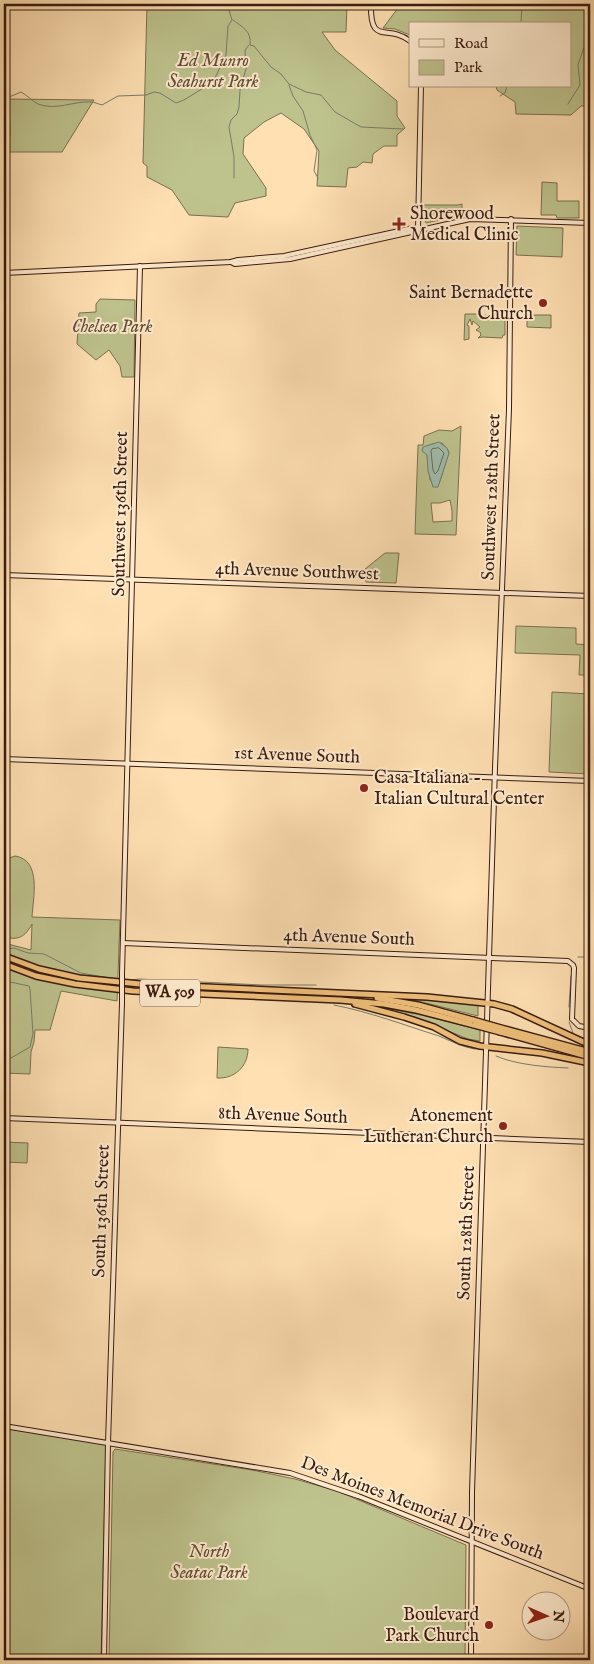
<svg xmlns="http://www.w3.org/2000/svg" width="594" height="1664" font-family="'IM FELL English',serif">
  <rect width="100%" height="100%" fill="#ffe0b3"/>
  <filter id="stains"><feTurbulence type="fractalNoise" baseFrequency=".004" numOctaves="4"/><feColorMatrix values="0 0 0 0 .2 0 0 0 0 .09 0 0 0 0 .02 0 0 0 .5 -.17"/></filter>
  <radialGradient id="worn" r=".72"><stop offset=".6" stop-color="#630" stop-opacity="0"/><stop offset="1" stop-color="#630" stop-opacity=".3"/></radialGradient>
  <g fill="#bec38e" stroke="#7c6f4f" fill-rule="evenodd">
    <polygon points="147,4 347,4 346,32 322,32 335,50 397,101 397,116 405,128 397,135 397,146 384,146 373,154 372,163 363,162 357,167 348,168 346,187 317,186 319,151 304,129 281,113 264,122 244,138 243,154 266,188 266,196 235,203 228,217 189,215 172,190 147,177 147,166 143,163"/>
    <polygon points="401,4 590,4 590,106 581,106 571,115 516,114 515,102 497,90 496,86 570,86 570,24 410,24 410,35 395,29 383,28"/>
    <polygon points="4,99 94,100 62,152 4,152"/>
    <polygon points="542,182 557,183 557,201 579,201 579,218 557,218 556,215 541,215"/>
    <polygon points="462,204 462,215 426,223 424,218 421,216 423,205 458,205"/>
    <polygon points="517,226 563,228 562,257 516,255"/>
    <polygon points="100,299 135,300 134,377 122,377 120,366 109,350 96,360 77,344 79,313 96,312 96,304"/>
    <polygon points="465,314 481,314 485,317 485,315 494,317 495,315 500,315 500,319 505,319 505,335 503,335 502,338 482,337 478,338 481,335 480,332 476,330 480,327 473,321 472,325 470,319 467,325 469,326 469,339 464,340"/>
    <polygon points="527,315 551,315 551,328 527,327"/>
    <path d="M461,426L456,535L415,534L418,445H423L424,436L439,430L452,431ZM442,443L449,452L439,484L430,480L427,455L424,452C427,443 433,444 442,443ZM450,500L452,511V521L433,522L431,503H440Z"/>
    <polygon points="385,553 399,553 396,583 366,582 365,569"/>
    <polygon points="516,626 576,628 576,644 590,645 590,675 579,675 580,655 515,653"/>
    <polygon points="552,692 590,694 590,774 549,772"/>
    <path d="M15,856C42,860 33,898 32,917L120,920L117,1001L61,991L50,1030H35L34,1042L31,1052L30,1074L4,1073V1041L9,1029V1015L4,1014V943L31,950L32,924C26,936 17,942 4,936V860Z"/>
    <polygon points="408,997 478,1005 478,1016 406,998"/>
    <polygon points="380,1007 426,1016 480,1030 480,1041 468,1039 414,1017"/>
    <path d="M218,1047L248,1049C248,1067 234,1079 217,1078Z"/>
    <polygon points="4,1142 28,1143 27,1163 4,1162"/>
    <polygon points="4,1428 106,1444 101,1660 4,1660"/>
    <polygon points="115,1449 252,1470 295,1479 337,1491 466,1545 465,1660 109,1660 113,1452"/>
  </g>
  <polygon fill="#a0bdad" stroke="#777c6e" points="439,442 447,448 449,453 438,487 433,487 428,471 427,455 422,451 423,447"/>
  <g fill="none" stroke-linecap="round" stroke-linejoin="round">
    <polygon stroke="#6c6c5e" stroke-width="1" points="439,448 444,453 438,471 435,474 433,470 431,451 432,449"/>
    <g stroke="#777c6e" stroke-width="1">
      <path d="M233,20C242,27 252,31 250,45L254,46L271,67L281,74L289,84L306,92L321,95L335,112L361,127L403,129"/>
      <polyline points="521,24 522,4"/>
      <polyline points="289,85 293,96 303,111 310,135 317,150 314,171 318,178"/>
      <polyline points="500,96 505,93 507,86"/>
      <polyline points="568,104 580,85 578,65 583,50 589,38 590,26"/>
      <path d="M10,136L9,97L21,92C27,95 32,101 38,104C56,111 73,101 90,102C95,102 98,104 102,105L118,96L146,95L154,92L160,93L176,103L184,100L213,82L226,55L228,26L232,20L227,4"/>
      <polyline points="234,178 234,157 229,127 231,120 237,114 239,107 240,90 246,69 245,50 249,45"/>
      <polyline points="4,951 7,949 14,948 28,953 44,954 81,973 116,979"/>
      <polyline points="578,957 590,957"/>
      <polyline points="130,980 139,979 262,985 316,985"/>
      <path d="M334,1005C370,1012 404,1025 439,1036C451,1041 462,1047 475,1049"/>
      <polyline points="569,1007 571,976"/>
      <polyline points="569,1022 573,1033"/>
      <path d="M496,1056C517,1065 546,1067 568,1068"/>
      <polyline points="4,1062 30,1047 33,1034 30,989 29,986 10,982 5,977"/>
    </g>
    <defs>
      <g id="secondary">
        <path d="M371,4C370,47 387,23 410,41"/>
        <polyline points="418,229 421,86"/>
        <polyline points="231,262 235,264 290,259 470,219 590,223"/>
        <polyline points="4,273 231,262 238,260 284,256 413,228 418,229"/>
        <polyline points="4,575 590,596"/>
        <polyline points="4,759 590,781"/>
        <polyline points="123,943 568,961 573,965 574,968 572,1019 579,1026 590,1028"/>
        <polyline points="122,974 140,266"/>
        <polyline points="4,1118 590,1142"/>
        <polyline points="4,1426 290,1473 358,1496 590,1589"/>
        <polyline points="104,1660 108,1443 122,1003"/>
        <polyline points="471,1660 472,1492 495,768 509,409 511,219"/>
      </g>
      <g id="highway">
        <polyline points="4,956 39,969 79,978 140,984 427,997 494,1004 512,1009 590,1045"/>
        <polyline points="4,964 36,976 75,984 133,991 340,1000 384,1004 416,1010 474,1025"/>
        <polyline points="377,998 418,1005 473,1020"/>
        <polyline points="355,1004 404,1017 434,1027 460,1041 480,1046 542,1053 590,1063"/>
        <polyline points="501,1028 590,1052"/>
        <polyline points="500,1032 590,1057"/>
      </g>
    </defs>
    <use href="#secondary" stroke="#391b10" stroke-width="6"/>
    <use href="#highway" stroke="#391b10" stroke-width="8"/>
    <use href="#secondary" stroke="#ffebce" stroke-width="4"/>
    <use href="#highway" stroke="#f0c07a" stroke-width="5"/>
    <defs>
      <polyline id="secondary-bridge" points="122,1003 122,974"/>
      <g id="highway-bridge">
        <polyline points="473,1020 501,1028"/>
        <polyline points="474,1025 500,1032"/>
      </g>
    </defs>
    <use href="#secondary-bridge" stroke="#391b10" stroke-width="6" stroke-linecap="butt"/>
    <use href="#highway-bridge" stroke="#391b10" stroke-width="8" stroke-linecap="butt"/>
    <use href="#secondary-bridge" stroke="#ffebce" stroke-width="4"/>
    <use href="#highway-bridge" stroke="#f0c07a" stroke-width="5"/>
  </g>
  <g fill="#8f2418" stroke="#ffebce" stroke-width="2">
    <path d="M396.5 216.5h5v5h5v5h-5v5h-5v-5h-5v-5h5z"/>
    <circle cx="543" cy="303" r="5"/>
    <circle cx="364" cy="788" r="5"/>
    <circle cx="503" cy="1126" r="5"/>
    <circle cx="489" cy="1625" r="5"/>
  </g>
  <g text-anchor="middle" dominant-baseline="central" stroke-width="4" stroke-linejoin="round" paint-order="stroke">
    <rect fill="#ffebce" stroke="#745949" stroke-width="1" x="140" y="979.5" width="60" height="27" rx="4"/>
    <g font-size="16" font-weight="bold" fill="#391b10">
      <text x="170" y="993">WA 509</text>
    </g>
    <g font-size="18" font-style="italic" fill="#614d36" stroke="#ffebce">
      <text x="213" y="61">Ed Munro<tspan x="213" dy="21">Seahurst Park</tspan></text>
      <text x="112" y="327">Chelsea Park</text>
      <text x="209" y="1552">North<tspan x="209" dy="21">Seatac Park</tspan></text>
    </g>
    <g font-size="18" fill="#391b10" stroke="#ffebce" text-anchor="end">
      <text x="410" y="214" text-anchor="start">Shorewood<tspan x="410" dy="21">Medical Clinic</tspan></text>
      <text x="533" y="293">Saint Bernadette<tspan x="533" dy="21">Church</tspan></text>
      <text x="374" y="778" text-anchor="start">Casa Italiana -<tspan x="374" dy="21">Italian Cultural Center</tspan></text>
      <text x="493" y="1116">Atonement<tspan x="493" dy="21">Lutheran Church</tspan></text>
      <text x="479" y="1615">Boulevard<tspan x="479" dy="21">Park Church</tspan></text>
    </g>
    <g font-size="18" fill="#391b10" stroke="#ffebce">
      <text transform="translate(492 497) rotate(-88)">Southwest 128th Street</text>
      <text transform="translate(121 514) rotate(-89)">Southwest 136th Street</text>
      <text transform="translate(297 572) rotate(2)">4th Avenue Southwest</text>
      <text transform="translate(297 756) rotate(2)">1st Avenue South</text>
      <text transform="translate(349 938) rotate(2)">4th Avenue South</text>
      <text transform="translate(283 1116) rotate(2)">8th Avenue South</text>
      <text transform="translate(102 1211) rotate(-88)">South 136th Street</text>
      <text transform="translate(467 1233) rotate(-88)">South 128th Street</text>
      <text transform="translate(422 1509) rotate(21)">Des Moines Memorial Drive South</text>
    </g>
  </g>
  <rect width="594" height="1664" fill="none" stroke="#ffe0b3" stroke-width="20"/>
  <rect x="5" y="5" width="584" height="1654" fill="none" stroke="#391b10" stroke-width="2.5"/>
  <rect x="10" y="10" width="574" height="1644" fill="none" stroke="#391b10"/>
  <rect x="409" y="22" width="162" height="65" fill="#ffebce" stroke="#b09882"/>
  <rect x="419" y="39" width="25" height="8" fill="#ffebce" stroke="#b09882"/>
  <text x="454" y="48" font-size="15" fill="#391b10">Road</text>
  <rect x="419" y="60" width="25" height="15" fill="#bec38e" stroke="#b09882"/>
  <text x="454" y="72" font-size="15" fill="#391b10">Park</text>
  <g transform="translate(546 1616) rotate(92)"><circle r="24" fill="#ffebce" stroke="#b09882"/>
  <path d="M0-4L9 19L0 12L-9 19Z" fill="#8f2418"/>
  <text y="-8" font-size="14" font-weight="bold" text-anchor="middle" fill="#391b10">N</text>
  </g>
  <rect width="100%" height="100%" filter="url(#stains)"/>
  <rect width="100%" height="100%" fill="url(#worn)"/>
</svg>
